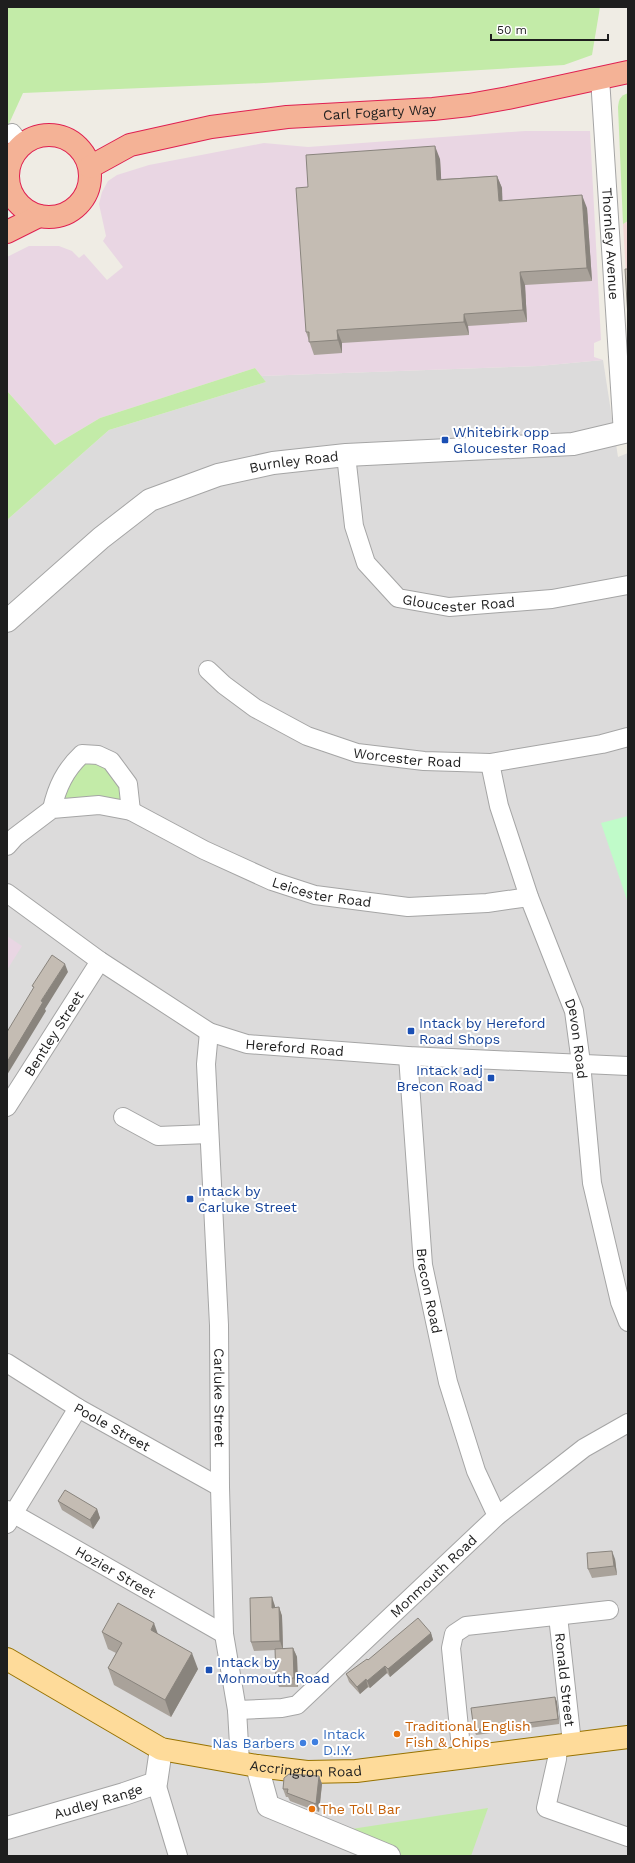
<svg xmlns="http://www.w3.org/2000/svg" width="635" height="1863" font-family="'Work Sans',sans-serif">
  <rect width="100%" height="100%" fill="#efece4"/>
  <polygon fill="#dcdbdb" points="603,360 618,457 628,453 628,1856 7,1856 7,520 109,430 266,382 261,376 539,366"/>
  <polygon fill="#f1d6d3" points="628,221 628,308 623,224"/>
  <g fill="#e9d6e3">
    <polygon points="525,131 590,131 601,340 594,343 594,357 603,360 539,366 261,376 255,368 100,418 55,445 7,391 7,257 29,246 59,246 72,251 79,258 84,254 107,280 123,267 103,241 106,236 99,204 102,192 108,181 117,175 149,165 264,143 308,147"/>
    <polygon points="7,936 22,946 7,970"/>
  </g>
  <g fill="#c3eba8">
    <polygon points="7,7 600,7 592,55 564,65 264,83 23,93 7,128"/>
    <path d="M628,93V221L623,224L618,107C619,99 620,96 628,93Z"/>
    <polygon points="255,368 266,382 109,430 7,520 7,391 55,445 100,418"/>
    <polygon points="82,754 111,761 131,811 52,809"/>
    <polygon points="488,1808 471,1856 389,1856 332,1832"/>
  </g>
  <polygon fill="#c0fbc9" points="628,816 628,903 601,823"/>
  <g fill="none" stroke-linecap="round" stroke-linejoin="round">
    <defs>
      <g id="minor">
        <path id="s1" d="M600,78L623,434"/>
        <polyline points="12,133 22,146"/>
        <path id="s2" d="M346,455L354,526L366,563L398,598L449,607L552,599L628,585"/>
        <path id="s3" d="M208,670L224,685L255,708L307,736L357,753L424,761L490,763L602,744L628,737"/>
        <path id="s4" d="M490,763L499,806L529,897L574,1011L581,1063L592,1183L620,1302L628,1322"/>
        <path d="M52,809C57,787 65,770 82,754L98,755L111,761L128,784L131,811"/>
        <path id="s5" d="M7,846L15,837L52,809L99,805L131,811L204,850L272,881L315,895L408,907L487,903L529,897"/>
        <path id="s6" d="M7,893L100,961L209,1032L247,1044L408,1056L628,1066"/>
        <path id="s7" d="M209,1032L206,1064L219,1325L220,1487L224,1634L237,1710L240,1762"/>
        <path id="s8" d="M408,1056L423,1265L448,1382L476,1471L497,1516"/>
        <path id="s9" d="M7,1107L100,961"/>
        <polyline points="123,1117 158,1136 209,1134"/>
        <path id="s10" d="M7,1363L78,1408L220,1487"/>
        <path id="s11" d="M7,1510L224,1634"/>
        <polyline points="7,1524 78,1408"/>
        <path id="s12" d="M558,1616L572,1743"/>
        <path id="s13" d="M237,1710L282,1708L297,1705L497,1516L584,1448L628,1423"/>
        <polyline points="558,1745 557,1759 546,1808 628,1837"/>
        <polyline points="462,1758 451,1648 454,1634 466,1626 609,1610"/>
        <polyline points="156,1783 178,1856"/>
      </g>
      <g id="tertiary">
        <path id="s14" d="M7,621L101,538L150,500L218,475L273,463L346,455L573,444L628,431"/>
        <polyline points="257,1766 268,1806 389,1856"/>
        <path id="s15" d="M7,1828L124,1794L156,1783L161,1749"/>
      </g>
      <g id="primary">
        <path id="s16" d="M7,1659L161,1749L257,1766L307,1772L356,1771L628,1737"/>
      </g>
      <g id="trunk">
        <circle cx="49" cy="176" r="41"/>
        <path id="s17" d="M90,167L130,145L211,127L287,117L433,109L469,105L508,98L628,72"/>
        <polyline points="7,232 39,216"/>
      </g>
    </defs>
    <use href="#minor" stroke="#a5a5a5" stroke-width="20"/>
    <use href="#tertiary" stroke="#a5a5a5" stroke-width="24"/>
    <use href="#primary" stroke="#987300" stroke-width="24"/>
    <use href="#trunk" stroke="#df2051" stroke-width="24"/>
    <use href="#minor" stroke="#fff" stroke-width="18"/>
    <use href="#tertiary" stroke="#fff" stroke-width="22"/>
    <use href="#primary" stroke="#fedb9a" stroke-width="22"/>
    <use href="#trunk" stroke="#f4b296" stroke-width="22"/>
  </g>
  <g fill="#a9a29a">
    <polygon points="440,159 441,179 497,176 502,188 502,201 587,208 592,281 525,285 527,322 468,326 469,335 342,343 342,353 314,355 306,332 308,187"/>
    <polygon points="58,1501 97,1509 100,1518 93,1529 62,1510"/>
    <polygon points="615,1559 617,1575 592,1578 588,1569"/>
    <polygon points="275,1606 275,1607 279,1607 282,1616 283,1649 293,1648 297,1657 298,1687 279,1687 276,1679 275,1650 254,1651 251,1642"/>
    <polygon points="102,1632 158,1634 198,1669 171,1717 114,1685 108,1668 116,1653 108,1649"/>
    <polygon points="431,1633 433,1640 390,1677 387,1673 370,1688 368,1687 360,1694 349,1682 346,1674 368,1660"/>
    <polygon points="555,1697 557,1702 559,1724 476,1735 474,1730"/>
    <polygon points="319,1776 322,1784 319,1812 290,1801 288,1797 286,1797 283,1789"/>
  </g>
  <g fill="#89847d">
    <polygon points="435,146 440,159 442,192 437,180"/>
    <polygon points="497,176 502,188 503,214 499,201"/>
    <polygon points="582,195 587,208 592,281 587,268"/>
    <polygon points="520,272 525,285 527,322 523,310"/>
    <polygon points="464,314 468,326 469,335 464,322"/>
    <polygon points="337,330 342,343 342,353 338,340"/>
    <polygon points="65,964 68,972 45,1009 46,1011 7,1075 7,1062 41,1001"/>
    <polygon points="97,1509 100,1518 93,1529 90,1520"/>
    <polygon points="612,1551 615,1559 617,1575 614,1566"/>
    <polygon points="272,1597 275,1606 275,1616 272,1608"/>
    <polygon points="279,1607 282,1616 283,1650 280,1641"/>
    <polygon points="154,1623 160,1640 151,1630"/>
    <polygon points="431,1633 433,1640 390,1677 388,1669"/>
    <polygon points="293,1648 297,1657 298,1687 294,1678"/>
    <polygon points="192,1653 198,1669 171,1717 165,1700"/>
    <polygon points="385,1666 387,1673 370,1688 367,1681"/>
    <polygon points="366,1679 368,1687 360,1694 357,1687"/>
    <polygon points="555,1697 557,1702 559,1724 558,1719"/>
    <polygon points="319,1776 322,1784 319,1812 316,1804"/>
  </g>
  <g fill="#c4bcb3" stroke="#89847d">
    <polygon points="435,146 437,180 497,176 499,201 582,195 587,268 520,272 523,310 464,314 464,322 337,330 338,340 309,342 309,332 306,332 296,188 308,187 306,155"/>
    <polygon points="625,269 628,269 628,318"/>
    <polygon points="52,955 65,964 41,1001 43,1002 7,1062 7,1032 34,987 32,986"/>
    <polygon points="65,1490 97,1509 90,1520 58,1501"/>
    <polygon points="612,1551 614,1566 588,1569 587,1553"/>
    <polygon points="272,1597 272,1608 279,1607 280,1641 251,1642 250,1598"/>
    <polygon points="118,1603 154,1623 151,1630 192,1653 165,1700 108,1668 122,1643 102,1632"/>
    <polygon points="418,1618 431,1633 388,1669 385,1666 367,1681 366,1679 357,1687 346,1674 367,1659 368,1660"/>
    <polygon points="293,1648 294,1678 276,1679 275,1649"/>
    <polygon points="555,1697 558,1719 474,1730 471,1708"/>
    <polygon points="289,1774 319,1776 316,1804 287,1793 288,1789 283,1789 284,1778"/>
  </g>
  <g fill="#1a4fb4" stroke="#fff" stroke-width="1.5">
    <rect x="441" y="436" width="8" height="8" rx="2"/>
    <rect x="407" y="1027" width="8" height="8" rx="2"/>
    <rect x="487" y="1074" width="8" height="8" rx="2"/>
    <rect x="186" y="1195" width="8" height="8" rx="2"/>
    <rect x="205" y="1666" width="8" height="8" rx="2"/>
  </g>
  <g fill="#e8710a" stroke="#fff" stroke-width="1.5">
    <circle cx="397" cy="1734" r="4"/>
    <circle cx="312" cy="1809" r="4"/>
  </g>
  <g fill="#3f7fe0" stroke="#fff" stroke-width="1.5">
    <circle cx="315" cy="1742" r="4"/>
    <circle cx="303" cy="1743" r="4"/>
  </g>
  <g text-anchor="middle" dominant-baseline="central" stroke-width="4" stroke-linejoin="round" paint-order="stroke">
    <g font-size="14" fill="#1e1e1e" stroke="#fff">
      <text stroke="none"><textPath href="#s17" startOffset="298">Carl Fogarty Way</textPath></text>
      <text stroke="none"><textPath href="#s1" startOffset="166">Thornley Avenue</textPath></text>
      <text stroke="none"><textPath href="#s14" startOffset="337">Burnley Road</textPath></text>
      <text stroke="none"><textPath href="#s2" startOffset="219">Gloucester Road</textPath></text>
      <text stroke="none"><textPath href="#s3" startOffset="223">Worcester Road</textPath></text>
      <text stroke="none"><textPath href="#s5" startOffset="347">Leicester Road</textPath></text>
      <text stroke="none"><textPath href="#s9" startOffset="87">Bentley Street</textPath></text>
      <text stroke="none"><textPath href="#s4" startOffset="290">Devon Road</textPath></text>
      <text stroke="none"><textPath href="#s6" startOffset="333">Hereford Road</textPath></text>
      <text stroke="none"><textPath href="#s8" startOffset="236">Brecon Road</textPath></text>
      <text stroke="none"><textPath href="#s7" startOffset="366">Carluke Street</textPath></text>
      <text stroke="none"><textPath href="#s10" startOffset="123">Poole Street</textPath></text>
      <text stroke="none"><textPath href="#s11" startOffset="125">Hozier Street</textPath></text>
      <text stroke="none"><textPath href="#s13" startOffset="248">Monmouth Road</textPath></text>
      <text stroke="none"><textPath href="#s12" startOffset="64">Ronald Street</textPath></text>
      <text stroke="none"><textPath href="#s16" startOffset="325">Accrington Road</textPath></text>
      <text stroke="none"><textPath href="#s15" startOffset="95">Audley Range</textPath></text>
    </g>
    <g font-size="14" fill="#164399" stroke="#fff" text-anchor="start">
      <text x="453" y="432">Whitebirk opp<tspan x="453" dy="16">Gloucester Road</tspan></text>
      <text x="419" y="1023">Intack by Hereford<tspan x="419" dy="16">Road Shops</tspan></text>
      <text x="483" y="1070" text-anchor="end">Intack adj<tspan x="483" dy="16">Brecon Road</tspan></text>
      <text x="198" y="1191">Intack by<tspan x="198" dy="16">Carluke Street</tspan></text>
      <text x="217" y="1662">Intack by<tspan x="217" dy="16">Monmouth Road</tspan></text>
    </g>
    <g font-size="14" fill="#c56008" stroke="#fff" text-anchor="start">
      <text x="405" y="1726">Traditional English<tspan x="405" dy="16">Fish &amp; Chips</tspan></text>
      <text x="320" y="1809">The Toll Bar</text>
    </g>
    <g font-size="14" fill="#366cbe" stroke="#fff" text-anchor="start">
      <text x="323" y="1734">Intack<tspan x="323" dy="16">D.I.Y.</tspan></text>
      <text x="295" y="1743" text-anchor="end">Nas Barbers</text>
    </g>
  </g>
  <rect width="635" height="1863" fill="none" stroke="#1e1e1e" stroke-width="16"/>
  <path d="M491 34v6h117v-6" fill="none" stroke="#1e1e1e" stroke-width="2"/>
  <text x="497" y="34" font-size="12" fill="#1e1e1e" stroke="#ffffff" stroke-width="3" paint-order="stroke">50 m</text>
</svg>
